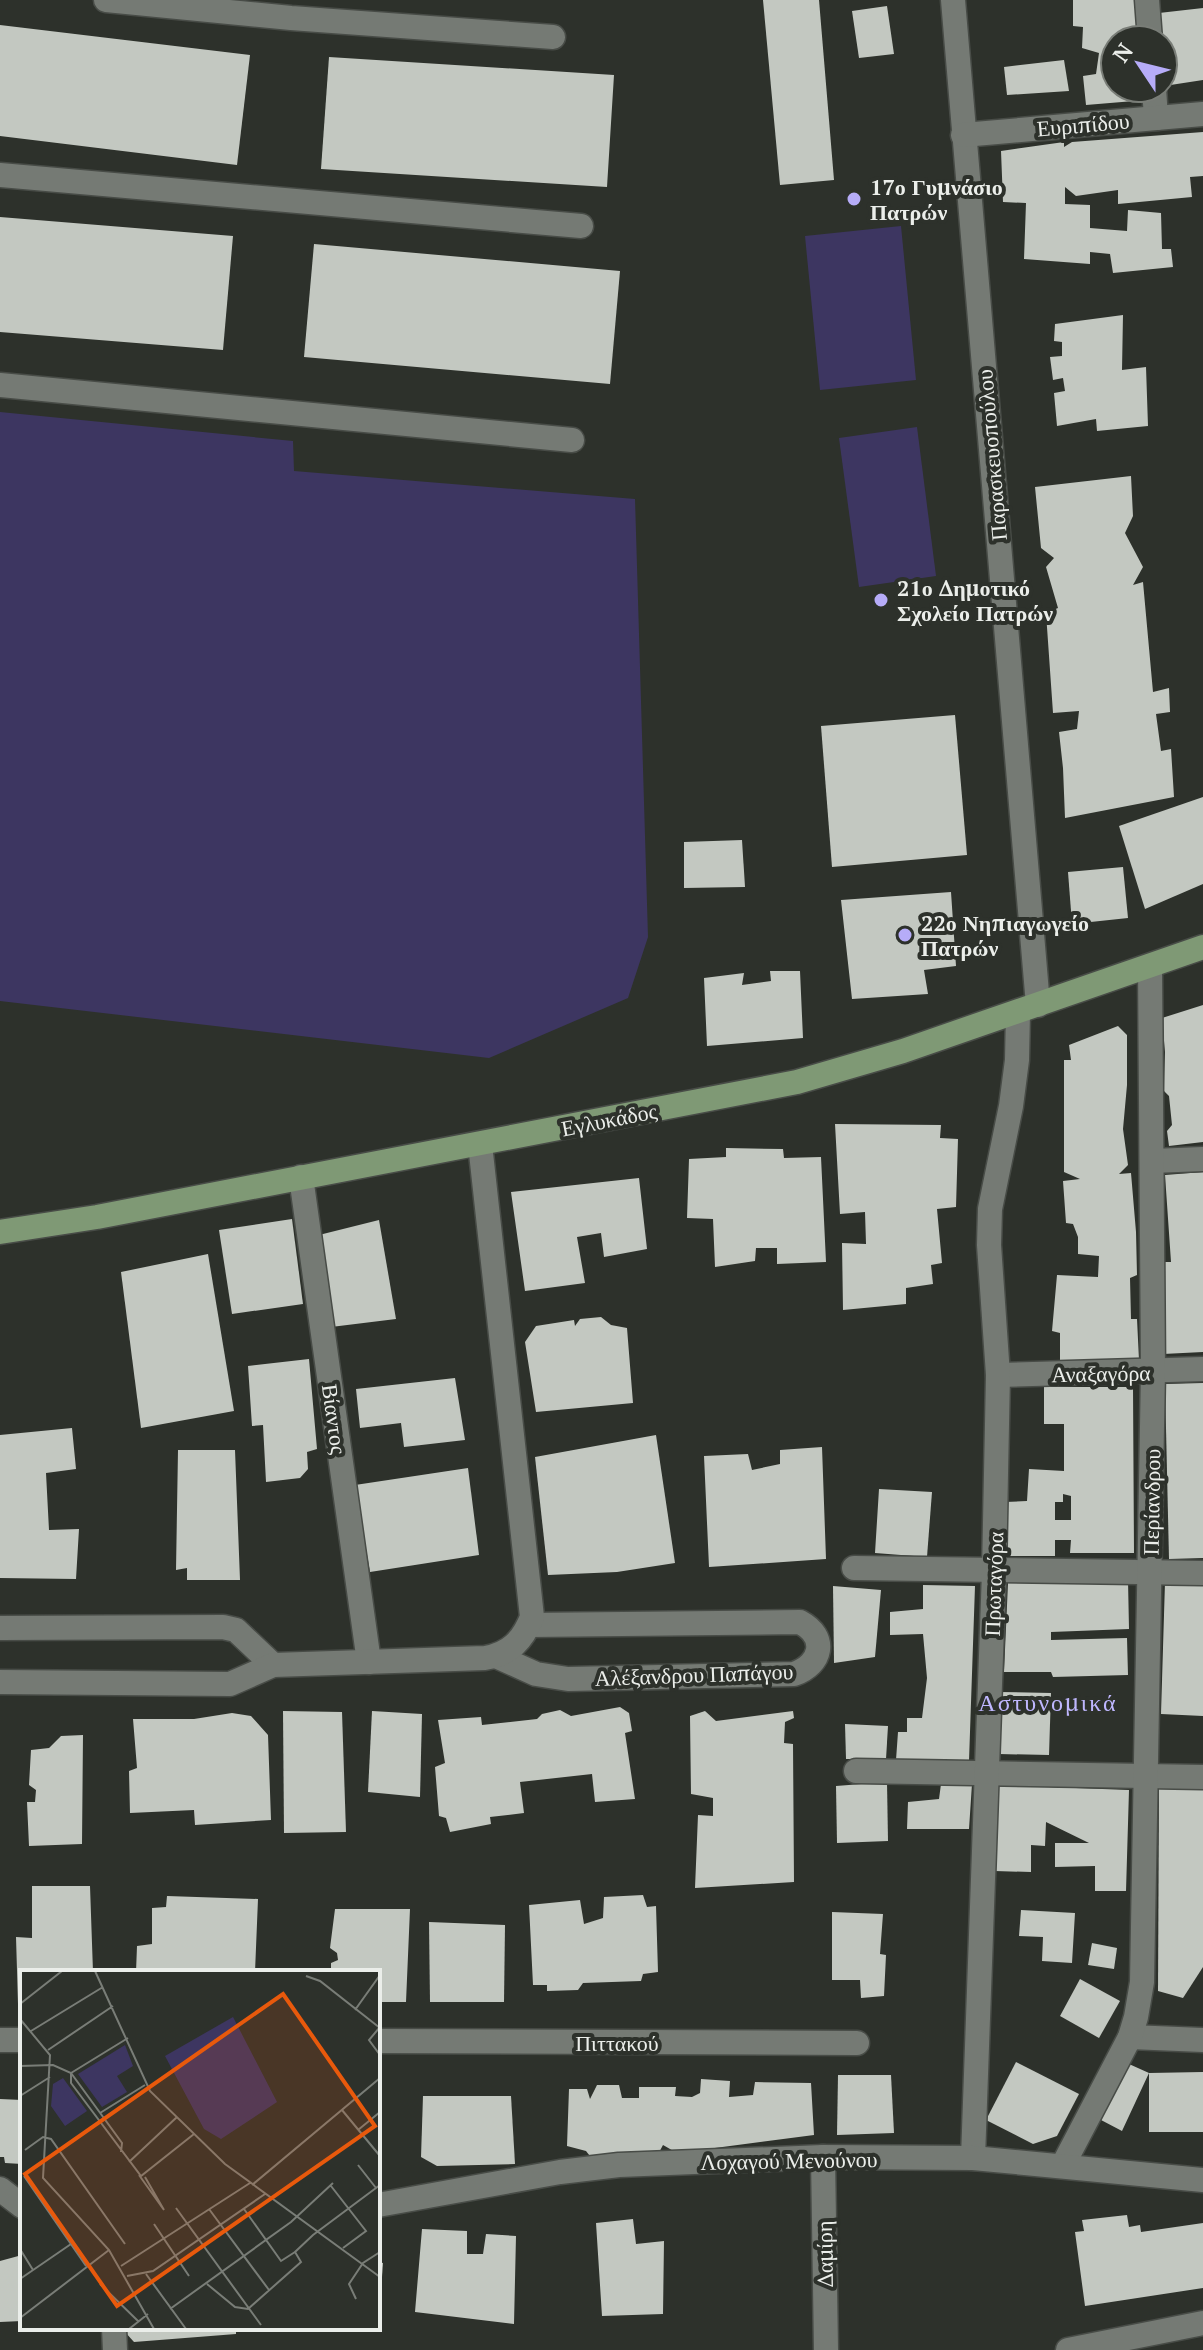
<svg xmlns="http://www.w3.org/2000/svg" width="1203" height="2350" font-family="'PT Serif',serif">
  <rect width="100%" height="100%" fill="#2d312b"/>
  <g fill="#3d3661">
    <polygon points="901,226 916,380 820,390 805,236"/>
    <polygon points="0,412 293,441 294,471 635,499 648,937 628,998 489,1058 0,1001"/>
    <polygon points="917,427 936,576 859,587 839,438"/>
  </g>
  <g fill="#c3c8c1" fill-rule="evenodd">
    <polygon points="763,0 819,0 834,180 780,185"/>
    <polygon points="1073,0 1138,0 1138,40 1115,40 1115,88 1144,88 1146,100 1086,105 1083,76 1096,74 1099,53 1082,48 1083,27 1073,26"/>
    <polygon points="887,6 894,54 859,58 852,11"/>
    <polygon points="1203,8 1203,80 1164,86 1163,40 1161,40 1159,13"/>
    <polygon points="0,25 250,55 237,165 0,136"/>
    <polygon points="329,57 614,75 607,187 321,169"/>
    <polygon points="1064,60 1069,91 1007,95 1004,67"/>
    <polygon points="1203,132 1203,176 1190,177 1192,197 1118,204 1118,190 1076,196 1065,187 1065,204 1090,205 1090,228 1127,231 1128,210 1161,213 1162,249 1171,249 1173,267 1113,273 1110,254 1090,252 1090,264 1024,259 1026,203 1003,202 1001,151 1064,142 1064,147 1072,142"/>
    <polygon points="0,217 233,236 223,350 0,332"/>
    <polygon points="314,244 620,271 610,384 304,357"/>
    <polygon points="1123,315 1122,370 1146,367 1148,426 1097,431 1096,419 1057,426 1054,393 1065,391 1063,378 1053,380 1050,357 1062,356 1062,342 1054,341 1055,324"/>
    <polygon points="1131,476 1133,516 1125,533 1143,567 1133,585 1143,582 1153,692 1169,688 1170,712 1156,714 1161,751 1171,749 1174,797 1065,818 1063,768 1059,732 1077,729 1079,711 1053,713 1046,613 1058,608 1046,567 1054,558 1041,548 1035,487"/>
    <polygon points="955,715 967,855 832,867 821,726"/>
    <polygon points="1203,797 1203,884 1145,909 1119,826"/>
    <polygon points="742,840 745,887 684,888 684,842"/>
    <polygon points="1123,867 1128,918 1072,924 1068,872"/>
    <polygon points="951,892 956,966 924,970 928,994 852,999 841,900"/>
    <polygon points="770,971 800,971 803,1038 707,1046 704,978 744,973 742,985 771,981"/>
    <polygon points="1203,1005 1203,1142 1169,1146 1167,1131 1172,1125 1169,1096 1164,1091 1165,1052 1162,1018"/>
    <polygon points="1118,1026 1127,1035 1127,1085 1123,1129 1128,1165 1119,1174 1131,1173 1136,1232 1137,1275 1130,1278 1131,1319 1137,1319 1139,1360 1060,1363 1060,1333 1052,1331 1057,1275 1098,1277 1099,1256 1078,1254 1078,1237 1073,1224 1066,1223 1063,1181 1080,1179 1064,1172 1064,1060 1071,1060 1069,1045"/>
    <polygon points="835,1124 941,1125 940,1138 958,1139 956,1207 937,1209 942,1263 931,1265 933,1284 906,1288 906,1304 843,1310 842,1243 866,1244 865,1212 840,1214"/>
    <polygon points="726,1148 783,1149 784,1158 821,1157 826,1262 777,1264 777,1248 756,1248 755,1261 715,1267 713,1219 687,1218 689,1159 726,1157"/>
    <polygon points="1203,1172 1203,1352 1163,1354 1163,1262 1171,1262 1165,1175"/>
    <polygon points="639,1178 647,1249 604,1257 601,1233 577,1237 585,1283 525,1291 511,1192"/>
    <polygon points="292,1219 303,1304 232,1314 219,1230"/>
    <polygon points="379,1220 396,1319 331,1327 319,1235"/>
    <polygon points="208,1254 234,1411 141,1428 121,1272"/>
    <polygon points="601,1317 611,1325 627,1328 633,1403 536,1412 525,1342 536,1326 574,1320 575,1326 580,1319"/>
    <polygon points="309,1359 317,1449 307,1452 308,1469 300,1478 266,1482 263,1425 252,1426 248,1366"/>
    <polygon points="455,1378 465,1440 404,1447 401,1423 360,1428 356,1389"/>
    <polygon points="1203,1383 1203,1558 1169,1559 1165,1384"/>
    <path d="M1044,1387H1133L1134,1553H1070L1071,1540H1055V1556H1004L1005,1502L1027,1501L1029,1469L1064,1471V1424H1044ZM1063,1494L1071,1496V1520H1055V1502H1063Z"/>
    <polygon points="72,1428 76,1469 46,1473 49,1530 79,1529 76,1579 0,1578 0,1435"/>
    <polygon points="656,1435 675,1563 617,1572 548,1575 535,1457"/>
    <polygon points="822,1447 826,1559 709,1567 704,1456 748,1454 752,1470 780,1464 780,1450"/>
    <polygon points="178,1450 235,1450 240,1580 187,1580 187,1568 176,1570"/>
    <polygon points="468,1468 479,1555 370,1572 355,1485"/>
    <polygon points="879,1489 932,1492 927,1557 875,1553"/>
    <polygon points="1128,1580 1129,1629 1051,1632 1051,1640 1127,1638 1128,1675 1053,1677 1051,1672 1004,1672 1008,1583"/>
    <polygon points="1165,1582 1203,1582 1203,1716 1161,1714"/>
    <polygon points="923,1585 975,1586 969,1761 896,1760 898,1732 907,1732 907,1718 922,1718 927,1678 923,1634 890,1635 890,1612 923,1609"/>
    <polygon points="833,1586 881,1590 875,1657 834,1663"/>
    <polygon points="999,1692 1051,1693 1049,1755 999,1754"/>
    <polygon points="620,1707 629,1713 632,1731 625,1733 635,1799 595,1802 592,1774 520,1782 524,1813 490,1817 491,1824 450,1832 446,1818 439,1816 435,1767 445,1763 438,1720 481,1717 482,1725 537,1719 542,1714 560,1710 571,1716"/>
    <polygon points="283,1711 342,1712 346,1832 284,1833"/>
    <polygon points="372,1711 422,1714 420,1797 368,1792"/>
    <polygon points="705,1711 716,1721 793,1711 794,1718 785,1722 784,1743 793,1744 794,1882 695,1888 698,1815 713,1816 713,1798 691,1794 690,1716"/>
    <polygon points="232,1713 251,1716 268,1735 271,1820 195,1825 194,1810 130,1813 129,1771 137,1768 133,1719 194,1719"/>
    <polygon points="845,1724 888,1726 886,1759 846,1759"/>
    <polygon points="83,1735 82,1844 29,1846 27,1802 35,1802 36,1790 29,1785 31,1750 49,1748 61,1736"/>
    <polygon points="887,1782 888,1841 837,1843 836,1786"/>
    <polygon points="941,1784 972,1784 969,1829 907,1829 908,1802 939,1799"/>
    <polygon points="998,1785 1129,1790 1126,1891 1095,1891 1095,1866 1055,1867 1055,1843 1089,1843 1046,1822 1045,1846 1031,1845 1031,1872 995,1871"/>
    <polygon points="1159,1788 1203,1789 1203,1967 1183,1998 1158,1991"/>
    <polygon points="32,1886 90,1886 93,1972 22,1972 22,2004 18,2004 16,1937 32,1938"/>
    <polygon points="643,1895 647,1907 656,1906 658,1972 643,1974 641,1981 583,1983 578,1990 547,1991 547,1985 533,1985 529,1905 580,1900 584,1924 603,1918 604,1897"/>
    <polygon points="167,1896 258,1899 255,1972 136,1972 137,1946 152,1944 152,1908 166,1907"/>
    <polygon points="335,1909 410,1909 406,2002 378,2002 378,1972 331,1972 331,1963 338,1960 337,1953 330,1948"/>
    <polygon points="1021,1910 1075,1913 1072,1963 1042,1961 1043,1937 1019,1936"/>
    <polygon points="832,1912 883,1914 880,1954 886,1955 884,1996 861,1998 860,1980 832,1980"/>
    <polygon points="429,1922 505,1925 504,2002 430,2002"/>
    <polygon points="1092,1943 1117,1948 1114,1969 1088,1965"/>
    <polygon points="1080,1979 1120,2001 1099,2038 1060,2016"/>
    <polygon points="1016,2062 1079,2094 1057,2136 1033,2144 986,2120"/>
    <polygon points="1129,2064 1149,2073 1203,2072 1203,2132 1149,2132 1149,2073 1122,2131 1101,2120"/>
    <polygon points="838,2075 891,2075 894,2133 837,2135"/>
    <polygon points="701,2079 730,2081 729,2097 753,2095 755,2082 811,2083 814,2135 677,2153 663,2145 655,2160 593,2160 586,2151 567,2146 569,2089 587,2089 590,2099 597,2085 619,2085 622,2098 639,2098 639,2087 676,2087 675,2096 692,2097 700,2093"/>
    <polygon points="423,2096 511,2096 515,2164 437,2166 421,2157"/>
    <polygon points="0,2099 22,2100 22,2164 5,2163 4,2157 0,2157"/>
    <polygon points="1127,2215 1129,2227 1140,2225 1141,2232 1203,2223 1203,2288 1085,2306 1075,2232 1084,2231 1082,2220"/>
    <polygon points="633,2219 636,2244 664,2241 663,2314 602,2316 596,2223"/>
    <polygon points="422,2229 467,2231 467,2254 483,2254 486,2234 516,2236 514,2324 415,2312"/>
    <polygon points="22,2255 22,2321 0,2322 0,2261"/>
    <polygon points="378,2262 383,2263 380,2305 378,2305"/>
    <polygon points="125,2328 236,2328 236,2334 134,2342 125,2332"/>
    <rect x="338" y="2328" width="41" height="3"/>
  </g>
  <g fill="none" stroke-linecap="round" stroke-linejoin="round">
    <defs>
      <g id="minor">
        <polyline points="106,0 291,18 553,37"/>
        <polyline points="953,0 1038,1005"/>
        <polyline points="1147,0 1150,40"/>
        <polyline points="1154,88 1156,118"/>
        <polyline points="963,135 1203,114"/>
        <polyline points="0,175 581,226"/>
        <polyline points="0,385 572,440"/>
        <polyline points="1152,1161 1203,1159"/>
        <polyline points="301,1177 369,1662"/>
        <polyline points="998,1375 1203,1369"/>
        <polyline points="854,1568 1203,1573"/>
        <polyline points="0,1628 223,1627 236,1630 273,1665"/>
        <path d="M496,1656L536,1674L568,1679L794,1674C822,1664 828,1637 800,1622L529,1625"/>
        <path d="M0,1682L230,1684L273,1665L485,1658C510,1654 523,1640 532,1617L480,1144"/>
        <polyline points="856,1771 1203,1777"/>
        <polyline points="1130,2037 1203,2040"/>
        <polyline points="0,2040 22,2040"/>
        <polyline points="378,2041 857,2043"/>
        <polyline points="823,2157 826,2350"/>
        <polyline points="973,2158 994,1572 998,1375 989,1245 990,1209 1011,1106 1017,1060 1018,1013"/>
        <polyline points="1063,2165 1130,2037 1136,2017 1142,1982 1153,1371 1150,966"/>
        <polyline points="0,2189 22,2206"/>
        <polyline points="378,2205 560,2172 619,2165 823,2157 973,2158 1203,2180"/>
        <polyline points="114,2328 115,2350"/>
        <polyline points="1068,2350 1203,2323"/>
      </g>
      <polyline id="major" points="0,1232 97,1217 797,1082 903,1051 1203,947"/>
    </defs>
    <use href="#minor" stroke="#484c47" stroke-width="27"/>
    <use href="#major" stroke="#484c47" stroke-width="27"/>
    <use href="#minor" stroke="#757a74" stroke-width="24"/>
    <use href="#major" stroke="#7f9975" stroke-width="24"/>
  </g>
  <g fill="#b6acf8" stroke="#2d312b" stroke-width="3">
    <circle cx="854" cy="199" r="8"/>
    <circle cx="881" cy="600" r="8"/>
    <circle cx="905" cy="935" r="8"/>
  </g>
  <g text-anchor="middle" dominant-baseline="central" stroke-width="8" stroke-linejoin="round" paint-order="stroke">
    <g font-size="22" fill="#ebeeea" stroke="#2d312b">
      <text transform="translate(1083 124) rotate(-5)">Ευριπίδου</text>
      <text transform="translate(991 455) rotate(-95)">Παρασκευοπούλου</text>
      <text transform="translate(609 1119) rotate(-11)">Εγλυκάδος</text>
      <text transform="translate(1101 1373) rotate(-1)">Αναξαγόρα</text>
      <text transform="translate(335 1419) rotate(82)">Βίαντος</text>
      <text transform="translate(1151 1502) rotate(-89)">Περίανδρου</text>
      <text transform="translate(993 1584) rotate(-88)">Πρωταγόρα</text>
      <text transform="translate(694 1674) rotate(-2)">Αλέξανδρου Παπάγου</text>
      <text x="617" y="2042">Πιττακού</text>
      <text transform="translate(789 2160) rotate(-1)">Λοχαγού Μενούνου</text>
      <text transform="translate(824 2254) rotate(-91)">Δαμίρη</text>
    </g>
    <g font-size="22" font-weight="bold" fill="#ebeeea" stroke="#2d312b" text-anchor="start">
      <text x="870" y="186">17ο Γυμνάσιο<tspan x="870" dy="25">Πατρών</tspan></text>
      <text x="897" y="587">21ο Δημοτικό<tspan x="897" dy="25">Σχολείο Πατρών</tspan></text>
      <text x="921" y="922">22ο Νηπιαγωγείο<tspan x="921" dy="25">Πατρών</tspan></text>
    </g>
    <g font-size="24" letter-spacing="2" fill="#bfb7fe" stroke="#2d312b">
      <text x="1048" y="1702">Αστυνομικά</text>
    </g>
  </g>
  <g transform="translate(20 1970)">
    <rect width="360" height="360" fill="#2d312b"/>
    <path d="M213,47L257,132L201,169L184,159L145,86ZM105,75L113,96L97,106L107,122L82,137L58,104ZM43,108L67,141L45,156L31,136L33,114Z" fill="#3d3661"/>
    <path fill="none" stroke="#797d77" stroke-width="2" d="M75,1L130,121L205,194L360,307M286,6L300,11L360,58M0,34L42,1M335,40L360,5M0,49L30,85L23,208L89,280L134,359M360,57L349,70L360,85M11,61L83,17M28,80L93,36M0,96L33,95L51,103L102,173L101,182M51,103V113L121,206L174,164M51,103L108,68M0,126L30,107M322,140L360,186M80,143L125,115M338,160L360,142M5,180L23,167L31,169L105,274M109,192L157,147M338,195L356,218M119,205L144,240L125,207M4,206L66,296M232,215L360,108M311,216L346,261L323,278M156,238L241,355M189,239L249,320M224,239L261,291L275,282M134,254L169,306M0,279L13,300M101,296L230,213M126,304L166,359M107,306L133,301L245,224M0,309L51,274M80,314L118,351M187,314L215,337L228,339L281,292L275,282L293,265L360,215M336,329L329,314L343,293L360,282M150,339L271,252L313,213M0,348L89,280M109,359L128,344"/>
    <path fill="#e8590c" fill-opacity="0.15" stroke="#e8590c" stroke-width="4" d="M263,24L355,156L97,336L5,204Z"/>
    <rect width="360" height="360" fill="none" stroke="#ebeeea" stroke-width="4"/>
  </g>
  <g transform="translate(1139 64) rotate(305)"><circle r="38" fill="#2d312b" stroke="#797d77" stroke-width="2"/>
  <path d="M0-6L14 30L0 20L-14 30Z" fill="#b6acf8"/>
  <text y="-12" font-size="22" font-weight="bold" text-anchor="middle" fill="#ebeeea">N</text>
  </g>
</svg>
